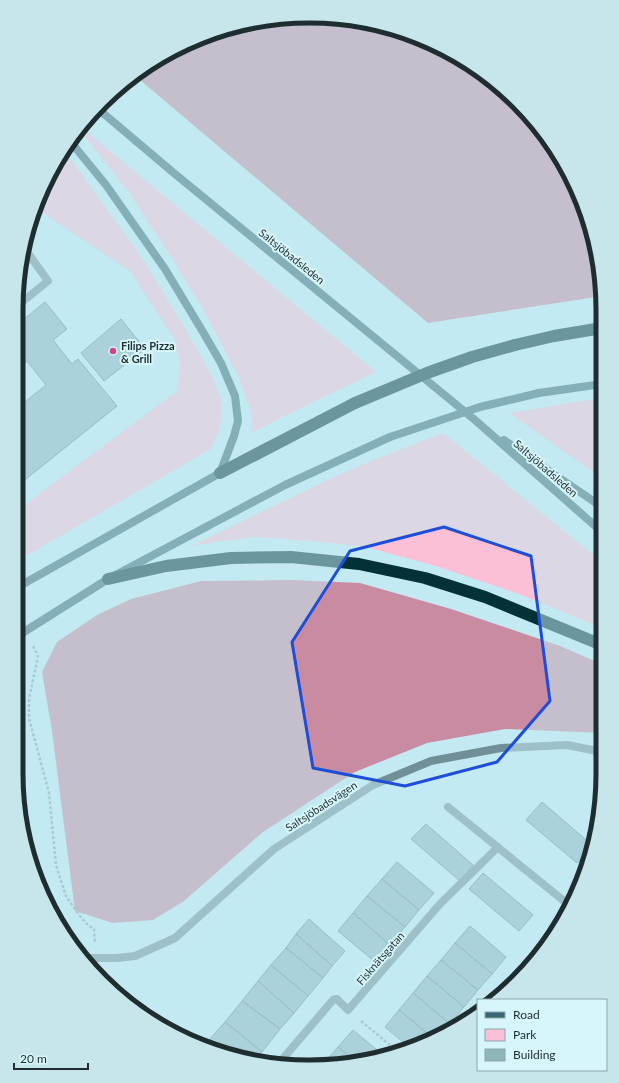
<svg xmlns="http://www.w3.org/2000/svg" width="619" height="1083" font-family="Lato,sans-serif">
  <rect width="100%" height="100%" fill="#c3eaf2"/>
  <g fill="#fbc0d5">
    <polygon points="81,127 376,372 282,417 251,433 252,414 238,376 204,311 170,255 129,193 79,129"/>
    <polygon points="64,150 140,255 182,323 215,382 222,403 221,421 218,434 211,449 29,554 16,559 16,496 26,504 177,391 180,365 175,340 130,271 43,213 36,207"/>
    <polygon points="602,398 602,478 509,413"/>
    <polygon points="443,433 602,562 602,628 519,594 436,566 366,547 314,541 256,537 222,541 191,546 334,477 366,463"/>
  </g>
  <g fill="#c88ba1">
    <polygon points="309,16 367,22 422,38 472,65 517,102 564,163 587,215 602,290 602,296 428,323 134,75 146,66 197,38 252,22"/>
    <polygon points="292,580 360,583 451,609 560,646 602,664 602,733 505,729 427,743 355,772 263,832 184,901 153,920 113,923 75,911 52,731 42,672 57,642 97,615 131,599 201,581"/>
  </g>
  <g fill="#8fb5bd" stroke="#61858d">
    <polygon points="45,302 67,329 53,340 72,364 78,359 117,406 21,483 16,477 16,409 46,385 27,361 17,369 17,325"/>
    <polygon points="121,319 145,349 104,381 81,353"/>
    <polygon points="542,802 592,845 592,846 577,863 526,820"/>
    <polygon points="426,824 473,865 460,881 411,839"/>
    <polygon points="397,862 434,893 419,910 382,879"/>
    <polygon points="483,873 533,915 519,931 469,889"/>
    <polygon points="382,879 419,910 405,927 367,896"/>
    <polygon points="367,896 405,927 390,945 353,913"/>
    <polygon points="353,913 390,945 375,962 338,931"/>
    <polygon points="309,919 345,951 332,966 296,934"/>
    <polygon points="470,926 506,957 492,974 455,943"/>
    <polygon points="296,934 332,966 323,978 286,948"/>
    <polygon points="455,943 492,974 478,990 441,960"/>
    <polygon points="286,948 323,978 308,996 271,965"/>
    <polygon points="441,960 478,990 464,1007 427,976"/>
    <polygon points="271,965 308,996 294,1013 258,981"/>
    <polygon points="427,976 464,1007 450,1024 413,993"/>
    <polygon points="258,981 294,1013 280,1029 242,1001"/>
    <polygon points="413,993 450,1024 442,1033 433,1038 399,1010"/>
    <polygon points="242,1001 280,1029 262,1052 225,1022"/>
    <polygon points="399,1010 433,1038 422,1045 410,1048 385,1027"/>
    <polygon points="225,1022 262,1052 256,1059 233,1057 230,1055 210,1039"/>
    <polygon points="353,1030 382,1054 354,1060 338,1047"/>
    <polygon points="338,1047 354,1060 328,1066 326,1066 323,1064"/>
  </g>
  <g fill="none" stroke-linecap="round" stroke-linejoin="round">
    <g stroke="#89a8ae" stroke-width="2.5" stroke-dasharray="3 2" stroke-linecap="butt">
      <polyline points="33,646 38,656 29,699 29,718 49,793 56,865 66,896 79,915 87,924 94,929 95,943"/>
      <polyline points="112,986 115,987 116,989"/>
      <polyline points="143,1014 152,1020"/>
      <polyline points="361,1021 397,1051"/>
    </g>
    <g stroke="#718f96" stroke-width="8">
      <polyline points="17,306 48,281 25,249"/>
      <polyline points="448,807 569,905"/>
      <polyline points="280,1062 333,1000 337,999 348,1010 440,904 498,847"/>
    </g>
    <polyline stroke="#718f96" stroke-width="8" points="83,958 117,958 135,956 175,938 274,849 373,785 431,761 501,748 567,745 602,752"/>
    <g stroke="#386871" stroke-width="8">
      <polyline points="97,108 175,174 475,420 602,532"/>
      <polyline points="539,393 602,384"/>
      <polyline points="504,440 602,507"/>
      <polyline points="16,588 220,473 234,436 238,421 235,396 221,363 203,332 165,269 106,185 70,141"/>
      <polyline points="16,637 108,579 285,485 390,437"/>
    </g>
    <g stroke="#033138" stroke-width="12">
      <polyline points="515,345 554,336 602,328"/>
      <polyline points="220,473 355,403"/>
      <polyline points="108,579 166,566 231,558 291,557 359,564 425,578 485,597 602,645"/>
    </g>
    <polyline stroke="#386871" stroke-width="8" points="390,437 480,407 539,393"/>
    <polyline stroke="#033138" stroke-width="12" points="355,403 427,373 472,357 515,345"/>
  </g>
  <path d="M0 0H619V1083H0ZM444,527L531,556L550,701L497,762L405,786L313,768L292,642L350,551Z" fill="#c3eaf2" fill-opacity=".55" fill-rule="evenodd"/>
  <path fill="none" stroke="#1d4ed8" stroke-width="3" stroke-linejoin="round" d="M444,527L531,556L550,701L497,762L405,786L313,768L292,642L350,551Z"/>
  <circle fill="#ce4683" stroke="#d6f6fc" stroke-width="1.5" cx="113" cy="351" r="4"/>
  <g text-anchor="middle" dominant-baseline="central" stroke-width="4" stroke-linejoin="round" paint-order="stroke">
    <g font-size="11" fill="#1e2d30" stroke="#d6f6fc">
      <text transform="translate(292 256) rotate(39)">Saltsjöbadsleden</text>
      <text transform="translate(546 468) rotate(41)">Saltsjöbadsleden</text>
      <text transform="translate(321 806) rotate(-33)">Saltsjöbadsvägen</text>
      <text transform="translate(380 958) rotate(-49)">Fisknätsgatan</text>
    </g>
    <g font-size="11" font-weight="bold" fill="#1e2d30" stroke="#d6f6fc" text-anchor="start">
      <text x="121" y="345">Filips Pizza<tspan x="121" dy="13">&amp; Grill</tspan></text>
    </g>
  </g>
  <path d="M0 0H619V1083H0ZM309 23H310A286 286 0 0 1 596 309V774A286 286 0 0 1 310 1060H309A286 286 0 0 1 23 774V309A286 286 0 0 1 309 23Z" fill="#c7e6ec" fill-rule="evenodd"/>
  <path fill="none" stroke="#1e2d30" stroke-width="5" d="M309 23H310A286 286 0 0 1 596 309V774A286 286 0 0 1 310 1060H309A286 286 0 0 1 23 774V309A286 286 0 0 1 309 23Z"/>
  <rect x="477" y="999" width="130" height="72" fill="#d6f6fc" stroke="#8ca6aa"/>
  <rect x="485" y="1012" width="20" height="6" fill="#386871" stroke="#8ca6aa"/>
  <text x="513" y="1019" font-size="12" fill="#1e2d30">Road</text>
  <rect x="485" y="1029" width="20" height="12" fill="#fbc0d5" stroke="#8ca6aa"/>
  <text x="513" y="1039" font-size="12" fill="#1e2d30">Park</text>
  <rect x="485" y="1049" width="20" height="12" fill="#8fb5bd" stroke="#8ca6aa"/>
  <text x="513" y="1059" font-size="12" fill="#1e2d30">Building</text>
  <path d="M14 1063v6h74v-6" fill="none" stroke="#1e2d30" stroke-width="2"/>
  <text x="20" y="1063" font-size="12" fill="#1e2d30" stroke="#d6f6fc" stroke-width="3" paint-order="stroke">20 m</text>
</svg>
